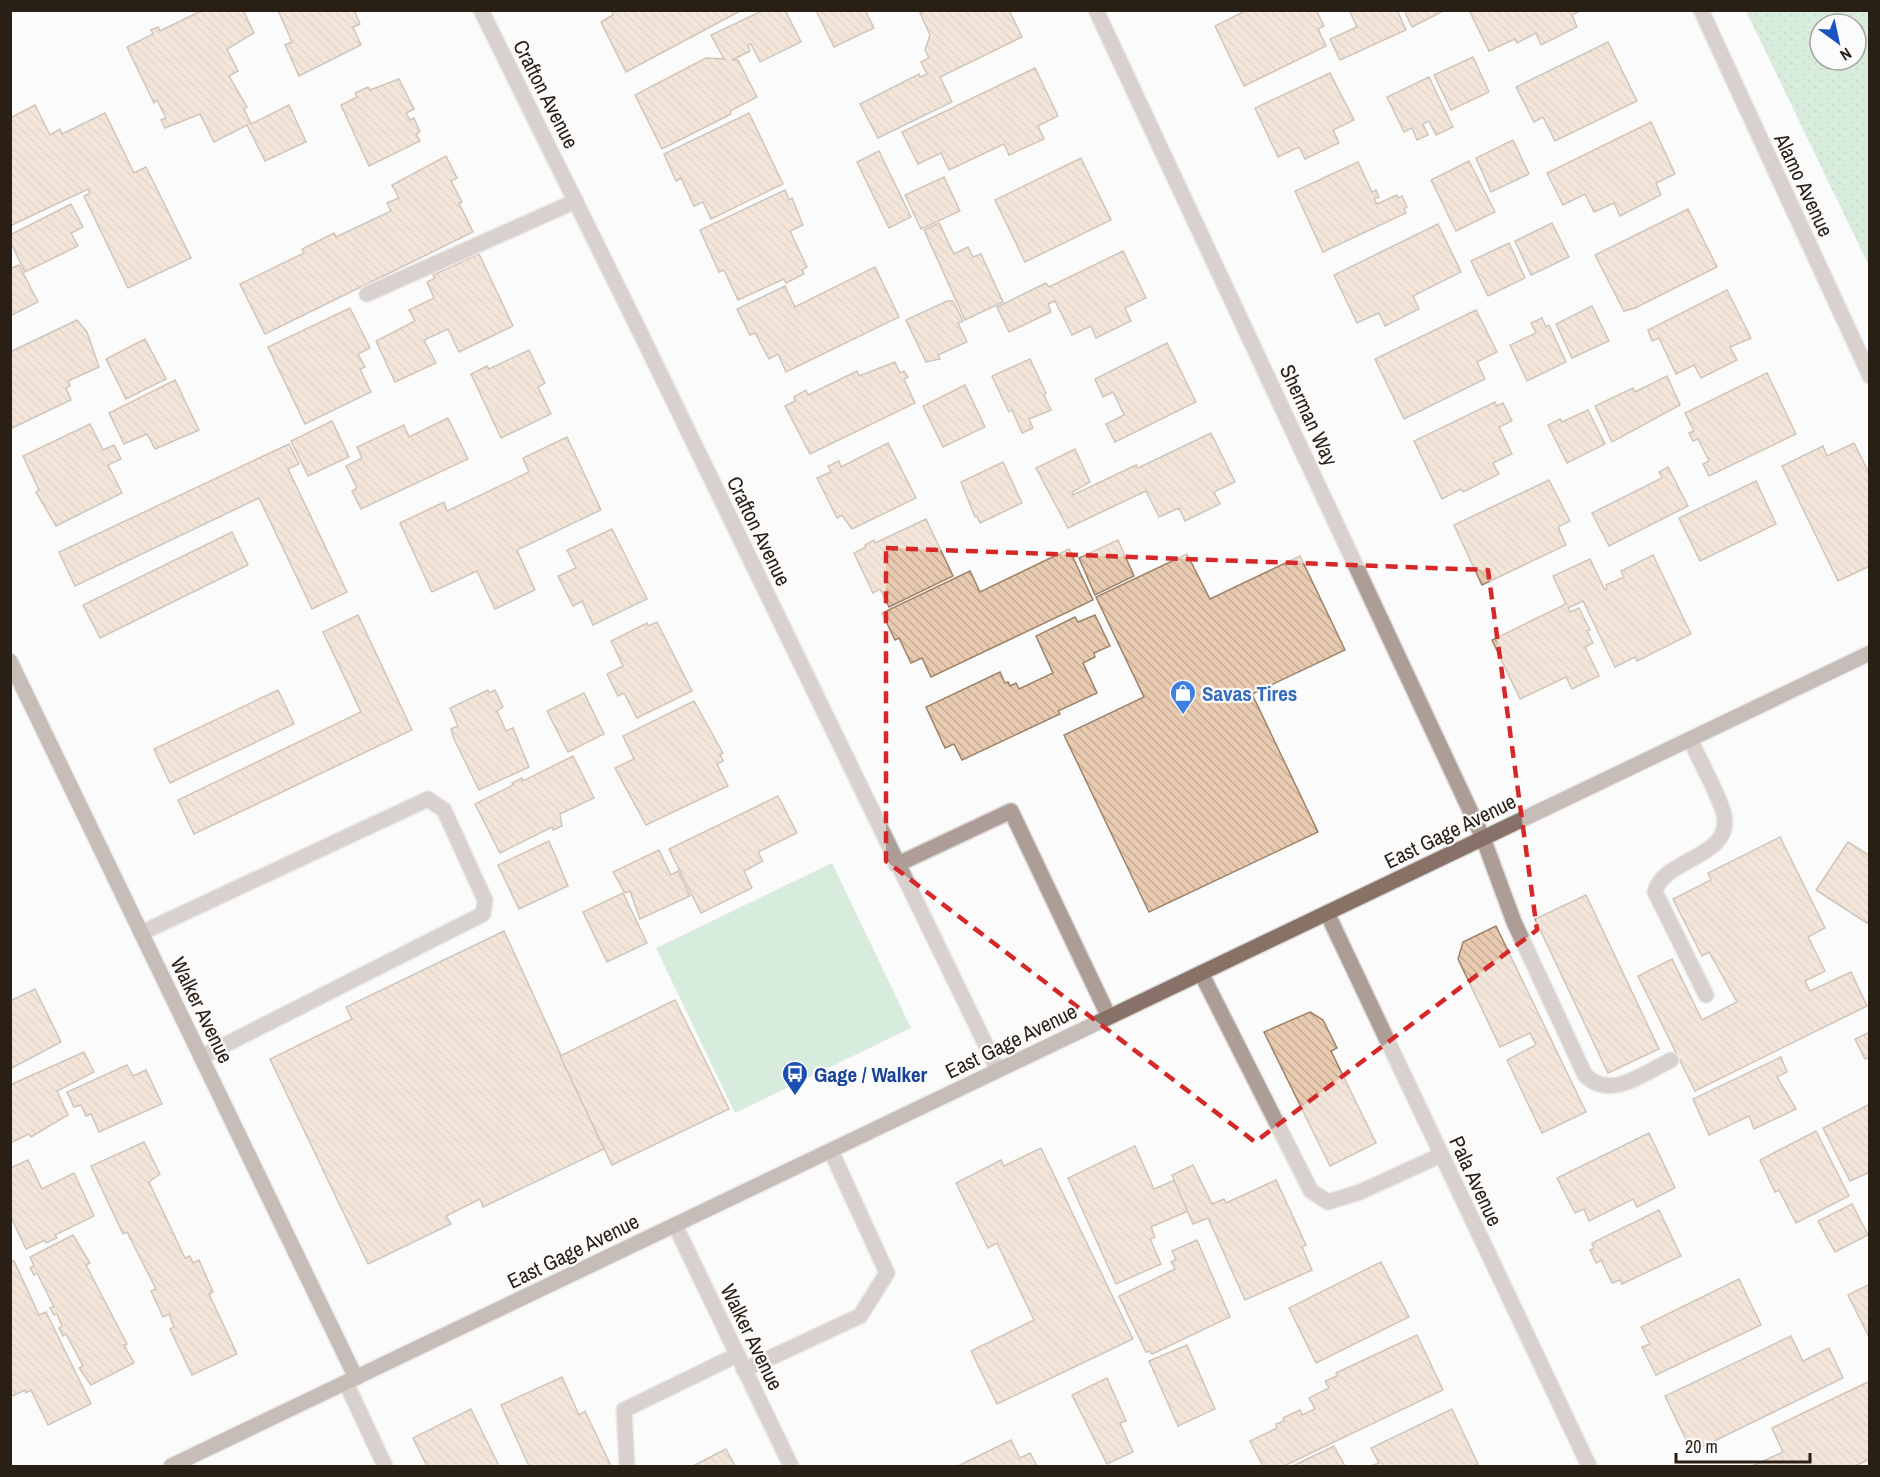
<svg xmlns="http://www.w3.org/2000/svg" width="1880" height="1477" font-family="'Archivo Narrow',sans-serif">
  <defs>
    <pattern id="park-dots" width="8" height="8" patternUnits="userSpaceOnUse" patternTransform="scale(1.5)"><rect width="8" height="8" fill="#abd9b8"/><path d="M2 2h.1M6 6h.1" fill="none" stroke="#93ba9d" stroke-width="1.8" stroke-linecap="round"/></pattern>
    <pattern id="building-back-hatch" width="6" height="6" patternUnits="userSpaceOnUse" patternTransform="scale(1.5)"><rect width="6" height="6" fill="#e8cab0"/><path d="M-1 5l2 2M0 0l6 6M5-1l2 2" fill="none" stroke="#c7ad96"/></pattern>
  </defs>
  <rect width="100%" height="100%" fill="#fbfbfb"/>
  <polygon fill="#abd9b8" points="832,863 911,1028 735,1113 656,948"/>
  <path fill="url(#park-dots)" fill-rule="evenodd" d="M1746,11H1869V266ZM1820,24H1856V60H1820Z"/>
  <g fill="url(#building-back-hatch)" stroke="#9e836a" stroke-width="1.5">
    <polygon points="203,10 243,10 254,33 227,49 238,71 229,76 247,107 244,109 251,124 289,105 306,142 265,161 247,125 214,142 200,114 165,128 161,120 166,118 157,100 154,103 127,47 153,34 151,30 158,27 160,31"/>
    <polygon points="278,10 354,10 360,24 353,27 361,45 299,76 285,45 292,42"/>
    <polygon points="742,10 626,72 601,22 613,15 612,10"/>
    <polygon points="764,10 785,10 801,42 760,62 751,44 748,45 750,51 732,60 738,60 757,97 730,111 731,114 662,149 635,95 706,58 724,59 711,35"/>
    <polygon points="816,10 865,10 874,28 834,47"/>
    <polygon points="925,10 1009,10 1022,37 940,77 952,102 878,138 860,104 919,74 920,77 927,74 921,62 929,58 925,50 930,35 920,13"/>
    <polygon points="1247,10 1316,10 1324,26 1318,29 1326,46 1244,86 1215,26"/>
    <polygon points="1354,10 1397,10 1406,30 1340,60 1330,39 1357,27 1350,12"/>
    <polygon points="1404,10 1445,10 1412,27"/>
    <polygon points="1469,10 1581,10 1572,15 1577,27 1541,45 1536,33 1517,43 1515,39 1489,51"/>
    <polygon points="1608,42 1637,101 1555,141 1543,117 1534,122 1516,87"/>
    <polygon points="1473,57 1489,92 1451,110 1434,75"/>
    <polygon points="1035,68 1058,116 1038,126 1044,139 1009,155 1004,144 949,170 941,153 918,164 902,132"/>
    <polygon points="1330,73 1354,120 1333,130 1339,143 1305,159 1299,147 1278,157 1255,108"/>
    <polygon points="1429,77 1453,127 1436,135 1429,121 1423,124 1428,135 1417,140 1412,128 1404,132 1387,97"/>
    <polygon points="399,79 414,109 406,113 410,120 414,118 420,132 416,134 420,141 369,166 341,105 357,97 355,93 368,87 370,90"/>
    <polygon points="35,105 50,135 60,129 62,134 105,113 134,173 146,167 191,258 128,288 84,196 90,193 88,189 10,226 10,118"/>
    <polygon points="749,113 783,184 711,219 703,202 694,206 681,178 676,181 664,154"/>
    <polygon points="1651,122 1675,174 1656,183 1661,195 1620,216 1614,203 1594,212 1585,194 1563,205 1547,173"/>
    <polygon points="1513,140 1529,174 1491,192 1476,158"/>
    <polygon points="879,151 911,217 889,228 857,162"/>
    <polygon points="446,156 457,178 451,181 462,202 459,203 473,232 265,334 240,284 304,253 302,249 334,233 336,237 391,211 387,203 399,198 392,185"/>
    <polygon points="1081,158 1111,220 1025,262 995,200"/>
    <polygon points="1469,161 1495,212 1456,231 1431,180"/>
    <polygon points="1358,162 1372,192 1376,190 1379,197 1374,199 1377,204 1397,195 1398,198 1402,196 1407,207 1404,209 1406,213 1323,252 1295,191"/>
    <polygon points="944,177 960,211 921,229 905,195"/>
    <polygon points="785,190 789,200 792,198 803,225 790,231 807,267 802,270 804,274 786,283 784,279 738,300 724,270 719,272 700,230"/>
    <polygon points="71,204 83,227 71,233 78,246 25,272 10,241 10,235"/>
    <polygon points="1688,209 1717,267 1635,308 1624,311 1595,255"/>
    <polygon points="939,223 954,254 968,247 973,257 981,254 1003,302 965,320 924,230"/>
    <polygon points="1552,223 1569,257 1531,275 1515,241"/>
    <polygon points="1438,224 1461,272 1413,296 1419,309 1385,326 1379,313 1357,323 1334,275"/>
    <polygon points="1509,243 1525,278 1488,296 1471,261"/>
    <polygon points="1123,251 1146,298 1125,308 1131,321 1096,338 1091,326 1072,335 1055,301 1048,304 1051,312 1009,332 997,307 1046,283 1049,287"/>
    <polygon points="479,254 513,326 459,352 448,329 424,340 436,363 395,382 376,341 415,321 409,310 434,298 427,282 435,278 433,275"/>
    <polygon points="10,265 12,268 19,265 38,302 10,316"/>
    <polygon points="875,267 899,317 786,372 778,354 769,359 755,333 750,335 737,309 785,286 795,307"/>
    <polygon points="1727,290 1751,338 1730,347 1737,360 1701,378 1694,365 1676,374 1659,338 1652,341 1648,330"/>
    <polygon points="947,301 953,301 963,321 958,323 967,342 938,355 940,359 926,362 906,320"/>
    <polygon points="1592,306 1609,341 1572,358 1556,324"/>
    <polygon points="350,308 370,348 358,354 365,367 360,369 371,392 305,424 268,347"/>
    <polygon points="1476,310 1497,352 1477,362 1485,379 1404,419 1375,359"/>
    <polygon points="1542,318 1546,327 1549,325 1566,362 1527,381 1510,345 1536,333 1531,323"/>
    <polygon points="77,320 87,332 99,367 68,381 70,386 66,388 71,400 10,429 10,352"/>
    <polygon points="145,339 166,379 126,399 106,359"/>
    <polygon points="1167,343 1196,402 1115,442 1106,424 1124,415 1113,392 1103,397 1095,379"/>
    <polygon points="529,350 545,383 538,387 551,414 501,438 471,374 487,366 489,369"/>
    <polygon points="1030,359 1046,393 1044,395 1051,410 1029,419 1033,428 1022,433 1012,410 1009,412 992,376"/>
    <polygon points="895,362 900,373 904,371 908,377 904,379 915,403 810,454 785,406 795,401 794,397 806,390 808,395 857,371 859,376"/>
    <polygon points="1767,373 1796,434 1709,476 1703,464 1709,461 1698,439 1693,441 1689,433 1694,431 1685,413"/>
    <polygon points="1667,376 1680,405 1612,442 1595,406 1633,388 1635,392"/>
    <polygon points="175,380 199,430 155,449 147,434 124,444 109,413"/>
    <polygon points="965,385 985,427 943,447 923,406"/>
    <polygon points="1495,402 1497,406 1503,403 1512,421 1499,427 1512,454 1493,463 1499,474 1463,492 1461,489 1442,499 1414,441"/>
    <polygon points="1588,410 1605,444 1567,463 1548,425 1560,419 1562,422"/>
    <polygon points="448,418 468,459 361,509 352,491 357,488 346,466 362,458 357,447 404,425 409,437"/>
    <polygon points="332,421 349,457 308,476 291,441"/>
    <polygon points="90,424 103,450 114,445 121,459 108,465 122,493 56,526 36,492 39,490 23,456"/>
    <polygon points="1211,433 1235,482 1214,492 1220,504 1185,521 1179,508 1159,517 1146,491 1068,528 1036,468 1075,449 1090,482 1072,492 1073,495 1136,465 1138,468"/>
    <polygon points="567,437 601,510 517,550 535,590 495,609 477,571 432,592 400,523 444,502 447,511 529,472 523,458"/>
    <polygon points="888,443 916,498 852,529 842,515 837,518 817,478 831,472 828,466 839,461 841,467"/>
    <polygon points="1854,443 1870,475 1870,566 1838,581 1782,466 1823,446 1827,456"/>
    <polygon points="289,444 299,464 288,469 347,592 312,609 259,498 75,586 59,552"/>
    <polygon points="1003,462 1022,503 980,523 977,516 975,517 961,482"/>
    <polygon points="1668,467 1688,506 1609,546 1592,513 1662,478 1659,472"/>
    <polygon points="1549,480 1570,521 1558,527 1566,545 1482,585 1454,525"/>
    <polygon points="1756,481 1776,524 1700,561 1679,518"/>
    <polygon points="926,519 953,576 889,607 880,589 873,593 854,553 866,547 865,545 874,540 875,543"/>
    <polygon points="612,529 647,599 593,625 582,601 573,606 558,576 576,568 567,550"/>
    <polygon points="232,532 248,565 100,638 83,605"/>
    <polygon points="1118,540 1134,576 1095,595 1079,558"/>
    <polygon points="1069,549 1093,600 931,677 922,658 911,663 899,638 895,640 882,613 970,571 980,592"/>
    <polygon points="1187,554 1210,599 1300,556 1345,650 1252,694 1318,832 1149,912 1064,735 1144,697 1096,597"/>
    <polygon points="1653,555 1691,634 1637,661 1635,657 1615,667 1583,601 1568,608 1570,612 1579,608 1590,630 1587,631 1593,643 1585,647 1599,676 1572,689 1566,677 1520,699 1492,640 1566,604 1553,576 1590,559 1605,590 1607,588 1606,585 1624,577 1621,571"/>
    <polygon points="358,615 412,730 194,834 178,800 361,712 323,632"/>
    <polygon points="1095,615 1110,646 1094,653 1095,657 1083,663 1097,693 1058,711 1060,714 962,760 954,744 945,748 926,707 1000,672 1005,683 1008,682 1010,686 1016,683 1019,689 1053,673 1036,636 1075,617 1078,622"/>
    <polygon points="657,622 692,691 637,718 624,693 618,696 607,674 623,666 611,641 647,623 648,626"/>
    <polygon points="278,690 294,724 170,783 154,749"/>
    <polygon points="488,690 489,693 495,690 503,707 497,711 506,731 513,728 529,767 479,790 454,739 451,729 458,726 450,708"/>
    <polygon points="584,693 604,734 568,752 547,711"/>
    <polygon points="694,701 723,753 720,754 723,761 717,764 728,786 646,825 615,768 634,759 623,736"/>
    <polygon points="573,756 594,798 560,814 562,826 553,830 552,827 500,853 475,804 513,785 512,783 522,778 523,781"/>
    <polygon points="778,796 797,833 758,852 763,861 744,871 752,888 701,913 669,849"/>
    <polygon points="1780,837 1825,928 1808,937 1825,971 1805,981 1810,991 1851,972 1867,1006 1695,1091 1638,976 1672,959 1702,1020 1737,1002 1709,952 1702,956 1673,899 1711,880 1708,873"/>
    <polygon points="549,841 568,886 519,909 498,865"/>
    <polygon points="1848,842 1870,856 1870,925 1816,890"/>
    <polygon points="659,850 671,875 678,871 690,896 640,919 630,891 625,893 613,872"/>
    <polygon points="623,893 647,943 607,962 583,912"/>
    <polygon points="1586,895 1659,1049 1608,1073 1535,919"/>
    <polygon points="1496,926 1586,1112 1542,1133 1507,1060 1536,1045 1530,1033 1500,1047 1458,959 1463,942"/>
    <polygon points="504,931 604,1149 483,1207 480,1199 446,1216 451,1224 368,1264 270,1059 352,1019 346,1007"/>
    <polygon points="35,989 61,1042 10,1069 10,1001"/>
    <polygon points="675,1000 729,1109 612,1165 560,1056"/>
    <polygon points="1310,1012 1323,1020 1337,1048 1331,1051 1376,1143 1330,1166 1264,1032"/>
    <polygon points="1870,1032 1870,1057 1865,1059 1855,1039"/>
    <polygon points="84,1052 94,1072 57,1091 68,1115 31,1137 29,1134 10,1143 10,1085"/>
    <polygon points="1781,1057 1787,1072 1777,1077 1796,1109 1754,1129 1749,1116 1709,1135 1693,1099"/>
    <polygon points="127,1065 133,1076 146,1070 162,1104 99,1132 91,1114 86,1116 81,1105 74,1107 67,1092"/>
    <polygon points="1870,1104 1870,1172 1850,1181 1823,1128"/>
    <polygon points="1816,1131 1849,1196 1796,1223 1779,1190 1775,1192 1760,1160"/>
    <polygon points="1649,1133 1675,1188 1637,1207 1633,1199 1589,1221 1584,1209 1575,1213 1557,1178"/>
    <polygon points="144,1142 160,1174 149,1182 185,1258 190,1256 193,1263 199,1260 213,1292 209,1294 237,1354 192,1375 170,1329 174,1327 169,1314 163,1317 151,1291 156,1289 127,1232 123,1234 91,1166"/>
    <polygon points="1135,1146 1154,1189 1175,1180 1188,1211 1151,1227 1155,1237 1150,1239 1161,1264 1116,1284 1068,1178"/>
    <polygon points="1041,1148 1133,1339 997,1404 971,1351 1034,1320 997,1243 988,1248 956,1183 1001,1160 1004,1166"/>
    <polygon points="28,1160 42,1189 74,1173 94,1216 55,1235 57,1238 46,1243 45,1240 26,1249 10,1215 10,1168"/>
    <polygon points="1193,1165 1212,1204 1224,1199 1226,1203 1276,1180 1306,1245 1302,1247 1312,1270 1245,1300 1208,1218 1193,1224 1172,1175"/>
    <polygon points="1852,1204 1868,1235 1835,1252 1818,1221"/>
    <polygon points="1659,1210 1681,1256 1622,1284 1620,1280 1612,1283 1601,1260 1596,1263 1590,1250 1594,1248 1592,1243"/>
    <polygon points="73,1235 90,1263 86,1265 127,1344 124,1345 134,1363 91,1385 79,1368 83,1366 66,1334 63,1336 59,1328 62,1326 57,1314 54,1315 50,1308 54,1307 37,1273 34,1275 30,1268 34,1266 30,1257"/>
    <polygon points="1197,1240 1230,1317 1152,1354 1149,1351 1146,1352 1119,1296 1175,1269 1171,1262 1176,1260 1172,1251"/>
    <polygon points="14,1261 39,1315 46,1312 91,1404 48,1425 31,1390 26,1393 25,1390 10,1397 10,1262"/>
    <polygon points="1381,1262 1409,1317 1316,1363 1289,1308"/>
    <polygon points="1739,1279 1761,1325 1656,1375 1642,1347 1650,1344 1641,1327"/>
    <polygon points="1870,1284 1870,1339 1848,1295"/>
    <polygon points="1417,1335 1443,1390 1284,1466 1263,1466 1250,1441 1277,1428 1276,1424 1284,1421 1283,1418 1300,1410 1302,1415 1315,1409 1309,1398 1329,1388 1325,1381 1337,1376 1336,1373"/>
    <polygon points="1791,1336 1803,1361 1829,1348 1843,1378 1692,1452 1665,1396"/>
    <polygon points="1187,1345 1215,1409 1178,1426 1149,1361"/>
    <polygon points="562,1377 579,1415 585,1411 611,1466 529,1466 501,1405"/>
    <polygon points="1107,1378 1126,1421 1120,1423 1133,1452 1107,1464 1072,1395"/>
    <polygon points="1870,1381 1870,1459 1855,1466 1752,1466 1783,1452 1772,1428"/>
    <polygon points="471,1409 499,1466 427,1466 413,1438"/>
    <polygon points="1452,1409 1478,1464 1473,1466 1371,1466 1379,1463 1371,1448"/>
    <polygon points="1011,1440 1020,1458 1030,1453 1037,1466 958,1466"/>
    <polygon points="1334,1446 1345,1466 1293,1466"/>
    <polygon points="726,1449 735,1466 693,1466"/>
  </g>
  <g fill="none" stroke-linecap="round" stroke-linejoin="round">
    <defs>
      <g id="lane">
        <polyline points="367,294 576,201"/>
        <path d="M1690,739C1698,758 1720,796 1724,815C1733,858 1663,858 1655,892L1706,995"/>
        <path d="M1483,838L1514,922L1585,1075C1610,1101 1644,1073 1671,1060"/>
        <polyline points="896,865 1011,811 1109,1017"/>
        <polyline points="141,933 428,799 444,810 485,900 483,914 201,1057"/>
        <polyline points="1201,973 1311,1191 1328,1202 1360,1192 1441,1155"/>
        <polyline points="744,1370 860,1316 887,1273 831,1151"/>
        <polyline points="346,1383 385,1466"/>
        <polyline points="627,1466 624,1410 737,1355"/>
      </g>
      <g id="street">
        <polyline points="481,10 638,328 998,1070"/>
        <polyline points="1096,10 1483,838"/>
        <polyline points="1701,10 1870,376"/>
        <polyline points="1327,913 1589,1466"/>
        <polyline points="675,1225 791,1466"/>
      </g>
      <g id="secondary">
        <polyline points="10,661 356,1378"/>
        <polyline points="171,1466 1870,653"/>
      </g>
    </defs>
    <use href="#lane" stroke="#dad8d6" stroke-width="18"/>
    <use href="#street" stroke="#dad8d6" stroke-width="18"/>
    <use href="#secondary" stroke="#dad8d6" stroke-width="18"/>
    <use href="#lane" stroke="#ad9d96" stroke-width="15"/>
    <use href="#street" stroke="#ad9d96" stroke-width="15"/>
    <use href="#secondary" stroke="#887166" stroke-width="15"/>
  </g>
  <path d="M0 0H1880V1477H0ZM886,548L1488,570L1537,930L1255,1142L886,861Z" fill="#fbfbfb" fill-opacity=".55" fill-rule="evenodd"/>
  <path fill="none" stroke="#d62828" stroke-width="4.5" stroke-dasharray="12 8" stroke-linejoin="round" d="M886,548L1488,570L1537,930L1255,1142L886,861Z"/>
  <defs>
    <symbol id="shop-pin" viewBox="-11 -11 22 30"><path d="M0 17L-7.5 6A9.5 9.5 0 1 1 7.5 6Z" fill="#3f7fe0" stroke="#fbfbfb"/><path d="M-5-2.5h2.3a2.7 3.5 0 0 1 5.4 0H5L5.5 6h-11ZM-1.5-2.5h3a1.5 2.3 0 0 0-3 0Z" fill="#fff"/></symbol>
    <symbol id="bus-pin" viewBox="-11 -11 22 30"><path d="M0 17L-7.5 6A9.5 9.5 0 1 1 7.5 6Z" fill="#1a4fb4" stroke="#fbfbfb"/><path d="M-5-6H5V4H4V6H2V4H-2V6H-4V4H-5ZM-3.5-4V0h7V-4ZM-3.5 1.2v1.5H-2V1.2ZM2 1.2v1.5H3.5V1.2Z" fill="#fff"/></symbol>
  </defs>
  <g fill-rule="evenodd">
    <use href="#shop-pin" x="1168" y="678" width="30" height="40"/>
    <use href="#bus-pin" x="780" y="1059" width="30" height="40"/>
  </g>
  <g text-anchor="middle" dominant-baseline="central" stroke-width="4.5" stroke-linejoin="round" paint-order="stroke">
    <g font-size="21" fill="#2a1f15" stroke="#fbfbfb">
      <text transform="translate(546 94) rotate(63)">Crafton Avenue</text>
      <text transform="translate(1804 185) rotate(65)">Alamo Avenue</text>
      <text transform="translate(1309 415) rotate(65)">Sherman Way</text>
      <text transform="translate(759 531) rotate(64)">Crafton Avenue</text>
      <text transform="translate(1450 831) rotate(-26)">East Gage Avenue</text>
      <text transform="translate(202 1010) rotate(64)">Walker Avenue</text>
      <text transform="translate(1011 1041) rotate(-26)">East Gage Avenue</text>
      <text transform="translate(1476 1181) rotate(65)">Pala Avenue</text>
      <text transform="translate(573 1251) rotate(-26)">East Gage Avenue</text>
      <text transform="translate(752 1337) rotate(64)">Walker Avenue</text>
    </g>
    <g font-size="21" font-weight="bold" fill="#366cbe" stroke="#fbfbfb" text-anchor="start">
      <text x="1202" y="693">Savas Tires</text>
    </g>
    <g font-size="21" font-weight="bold" fill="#164399" stroke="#fbfbfb" text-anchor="start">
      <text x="814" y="1074">Gage / Walker</text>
    </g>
  </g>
  <rect width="1880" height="1477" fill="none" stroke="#2a1f15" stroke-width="24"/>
  <g transform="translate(1838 42) rotate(147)"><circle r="28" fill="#fbfbfb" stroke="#a7a39f" stroke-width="1.5"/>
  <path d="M0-4.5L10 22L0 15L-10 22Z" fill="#1a54c0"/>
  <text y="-9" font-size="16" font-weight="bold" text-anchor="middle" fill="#2a1f15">N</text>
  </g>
  <path d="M1676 1453v9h134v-9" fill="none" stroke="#2a1f15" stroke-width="3"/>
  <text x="1685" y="1453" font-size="18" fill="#2a1f15" stroke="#fbfbfb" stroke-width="4.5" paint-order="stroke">20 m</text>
</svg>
